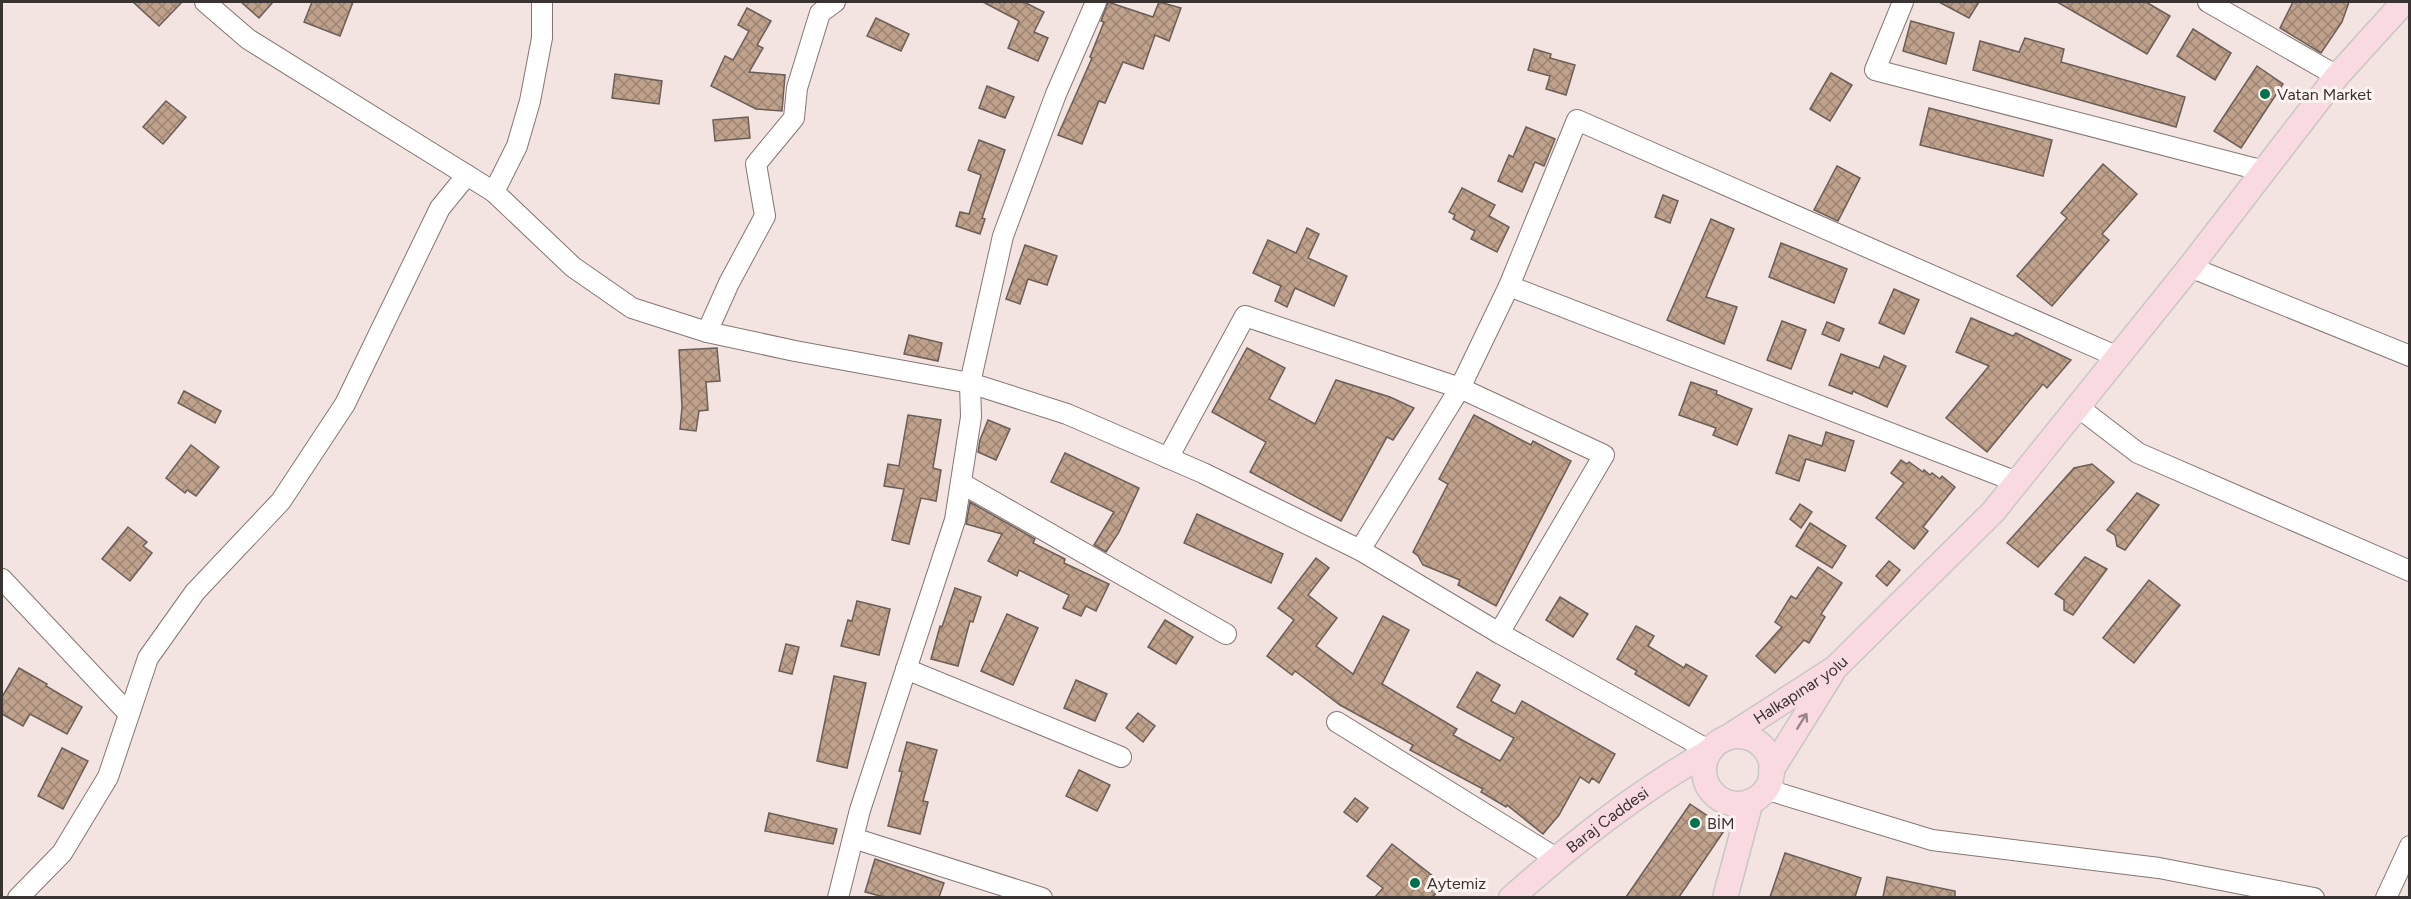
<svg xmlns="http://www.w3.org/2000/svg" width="2411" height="899" font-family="Figtree,sans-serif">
  <defs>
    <pattern id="building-cross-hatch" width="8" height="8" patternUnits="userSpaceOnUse" patternTransform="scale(1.5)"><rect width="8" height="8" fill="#bfa18c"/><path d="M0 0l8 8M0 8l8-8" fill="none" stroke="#9c8473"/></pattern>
  </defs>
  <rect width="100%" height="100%" fill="#f4e4e1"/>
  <g fill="url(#building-cross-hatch)" stroke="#6a5e57" stroke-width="1.5">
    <polygon points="133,2 182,2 159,26"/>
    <polygon points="241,2 273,2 259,18"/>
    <polygon points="312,2 353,2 340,36 304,22"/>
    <polygon points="983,2 1024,2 1044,12 1034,32 1048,38 1038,61 1008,48 1019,21"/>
    <polygon points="1108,2 1153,17 1159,2 1181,8 1169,41 1155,35 1143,69 1123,62 1105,103 1099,101 1082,144 1058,135 1092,58 1090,57 1104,22 1101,21"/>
    <polygon points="1939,2 1979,2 1969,18"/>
    <polygon points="2057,2 2146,2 2170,16 2147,54"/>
    <polygon points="2293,2 2349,2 2342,22 2321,53 2280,28"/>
    <polygon points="747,8 771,21 757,45 763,48 749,72 785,75 782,111 756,109 711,86 725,56 733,60 749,31 738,25"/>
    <polygon points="876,18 909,34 901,51 867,36"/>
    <polygon points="1911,21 1954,33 1946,64 1903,51"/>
    <polygon points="2193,29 2231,53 2215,80 2177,56"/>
    <polygon points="2025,38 2064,49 2061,62 2185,97 2176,127 1973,70 1980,41 2019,52"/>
    <polygon points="1534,49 1551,54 1550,58 1575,65 1566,95 1546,89 1550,76 1528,70"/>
    <polygon points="2257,66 2283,84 2241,148 2214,131"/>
    <polygon points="1831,73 1852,85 1830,121 1810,109"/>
    <polygon points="615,74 662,81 659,104 612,98"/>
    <polygon points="987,86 1014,97 1005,118 979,108"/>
    <polygon points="166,101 186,117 163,144 143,127"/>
    <polygon points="1929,108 2052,140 2043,176 1920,145"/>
    <polygon points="748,117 750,138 715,141 713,120"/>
    <polygon points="1526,127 1555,139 1544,166 1535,162 1522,192 1498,181 1509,155 1513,157"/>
    <polygon points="979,140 1005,150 982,218 985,219 980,234 956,226 960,212 969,214 981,175 968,170"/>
    <polygon points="2103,164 2137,194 2102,234 2109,240 2052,306 2017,276 2067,218 2061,213"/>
    <polygon points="1837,166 1860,178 1838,221 1814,210"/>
    <polygon points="1462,188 1495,205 1489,216 1509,227 1497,252 1471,239 1475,231 1453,219 1455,215 1449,212"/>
    <polygon points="1663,195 1678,201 1670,223 1655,217"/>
    <polygon points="1711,219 1734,229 1706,297 1737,307 1724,344 1667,320"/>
    <polygon points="1307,228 1319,234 1308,258 1347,276 1334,306 1295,288 1287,307 1275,301 1281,286 1253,273 1268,240 1296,253"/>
    <polygon points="1781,243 1847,269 1834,303 1769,277"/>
    <polygon points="1025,245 1057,256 1047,285 1028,279 1020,304 1006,299"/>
    <polygon points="1894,289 1919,300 1904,334 1879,323"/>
    <polygon points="1971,318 2013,336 2016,333 2071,360 2047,388 2043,384 1987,452 1946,418 1989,366 1956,352"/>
    <polygon points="1782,321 1806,330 1791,369 1767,360"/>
    <polygon points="1827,322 1844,329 1839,341 1822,334"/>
    <polygon points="909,335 942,343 938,361 904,354"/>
    <polygon points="717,348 720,381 706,382 708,410 699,411 696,431 680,429 682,407 679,350"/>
    <polygon points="1247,348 1285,368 1269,399 1315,424 1336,380 1390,397 1414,408 1393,440 1387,437 1341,521 1250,472 1266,442 1212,412"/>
    <polygon points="1841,354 1879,368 1884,356 1906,366 1887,407 1853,391 1852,394 1829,385"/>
    <polygon points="1691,382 1717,391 1716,394 1752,409 1737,445 1713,435 1716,428 1679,415"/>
    <polygon points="184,391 221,411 215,423 178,403"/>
    <polygon points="908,415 941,420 933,468 941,470 936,501 921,498 909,544 892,540 904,489 884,486 888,464 899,466"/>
    <polygon points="1474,415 1531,445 1533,441 1571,461 1496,606 1458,585 1460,580 1423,565 1418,556 1413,552 1448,484 1439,479"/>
    <polygon points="988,420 1010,429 996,460 978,452 980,440"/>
    <polygon points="1826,432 1854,441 1845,471 1806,459 1799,481 1776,473 1789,435 1822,446"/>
    <polygon points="191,445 219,467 196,496 187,490 185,493 166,478"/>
    <polygon points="1065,453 1139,488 1119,532 1106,552 1094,545 1114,512 1051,482"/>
    <polygon points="1901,460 1907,464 1909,462 1923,472 1924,470 1930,475 1932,473 1940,479 1942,476 1955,487 1923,527 1928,531 1914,549 1876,518 1904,483 1891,473"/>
    <polygon points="2092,464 2114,482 2038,567 2007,543 2074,468"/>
    <polygon points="2137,493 2159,505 2125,550 2117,546 2115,535 2107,530"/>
    <polygon points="970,502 1035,539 1033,543 1065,559 1064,563 1109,584 1096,611 1086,606 1081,616 1063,608 1069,595 1019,570 1017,576 988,561 1002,534 966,524"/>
    <polygon points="1800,504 1812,512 1801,528 1790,519"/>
    <polygon points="1197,514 1283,554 1271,583 1184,543"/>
    <polygon points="1810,523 1846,546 1832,568 1796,546"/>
    <polygon points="128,527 147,542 143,546 152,553 130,581 102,559"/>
    <polygon points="2085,557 2107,569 2073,615 2064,610 2064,600 2055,594"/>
    <polygon points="1316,558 1329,568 1308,595 1337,618 1316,646 1353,674 1383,616 1409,630 1382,684 1457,729 1453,735 1500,761 1514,738 1457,707 1477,672 1500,685 1491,701 1515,714 1522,701 1615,754 1599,783 1592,778 1589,783 1580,777 1559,815 1543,834 1507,805 1506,807 1481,792 1483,789 1410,750 1413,745 1340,705 1295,671 1292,675 1267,656 1294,620 1278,608"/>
    <polygon points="1889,561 1900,570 1887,586 1876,576"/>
    <polygon points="1818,567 1842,583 1821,614 1825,617 1809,643 1804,640 1775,673 1756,656 1782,627 1775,622 1791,596 1796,599"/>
    <polygon points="2149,580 2180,605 2134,663 2103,638"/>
    <polygon points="955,588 981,597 973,622 970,621 958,666 931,659 940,626 942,627"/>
    <polygon points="1560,597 1588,614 1573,637 1546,620"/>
    <polygon points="857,601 890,609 879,655 841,646 848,620 852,621"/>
    <polygon points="1007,614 1038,628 1013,685 981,671"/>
    <polygon points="1165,620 1193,637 1176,664 1148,647"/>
    <polygon points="1636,626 1654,636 1648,646 1684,668 1686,664 1707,676 1689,706 1635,674 1637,671 1617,659"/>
    <polygon points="786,644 799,647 792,674 779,671"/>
    <polygon points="19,668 47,684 46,686 82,707 67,734 30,714 23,726 2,714 2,697"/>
    <polygon points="834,676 866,683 847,768 817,761"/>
    <polygon points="1076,680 1107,694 1095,721 1064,708"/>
    <polygon points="1138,713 1155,726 1143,742 1126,728"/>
    <polygon points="907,742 937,750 923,801 928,802 920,834 888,826 902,772 899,771"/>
    <polygon points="62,748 88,761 63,809 38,796"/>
    <polygon points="1079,770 1110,785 1097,811 1066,796"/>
    <polygon points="1355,798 1368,808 1357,822 1344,812"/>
    <polygon points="1690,804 1726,828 1679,897 1626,897"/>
    <polygon points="769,813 837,829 833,844 765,831"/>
    <polygon points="1392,844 1443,884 1433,897 1375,897 1383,888 1367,876"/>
    <polygon points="1785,853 1861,878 1855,897 1770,897"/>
    <polygon points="875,859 944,883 939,897 884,897 865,892"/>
    <polygon points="1887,877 1955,891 1955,897 1883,897"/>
  </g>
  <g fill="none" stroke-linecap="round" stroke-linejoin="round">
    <defs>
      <g id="minor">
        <polyline points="205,2 248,39 494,192"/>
        <polyline points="542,2 542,38 530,101 517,146 494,192 573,267 632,308 707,332 795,351 970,383 1067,414 1203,473 1360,550 1499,633 1710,751"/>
        <polyline points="1903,2 1875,70 2264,171"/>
        <polyline points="2208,2 2337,76"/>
        <polyline points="2190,267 2410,356"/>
        <polyline points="1509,286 2017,482"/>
        <polyline points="707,332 729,283 765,216 756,164 794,118 797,88 820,13 835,2"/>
        <polyline points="2078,407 2138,453 2410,571"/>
        <polyline points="1168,458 1245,316 1460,388 1604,455 1499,633"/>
        <polyline points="961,483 1226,634"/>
        <polyline points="1360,550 1460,388 1509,286 1577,120 2118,357"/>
        <polyline points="2,579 129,714"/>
        <polyline points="906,669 1121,757"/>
        <polyline points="1337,722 1556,858"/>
        <polyline points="1765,789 1932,840 2159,868 2314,898"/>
        <polyline points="853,838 1042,898"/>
        <polyline points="18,898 62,853 108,777 148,658 195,592 281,501 345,404 440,208 467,175"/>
        <polyline points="838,898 860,810 955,520 971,417 970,383 1003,236 1056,94 1096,2"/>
        <polyline points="2386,898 2410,846"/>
      </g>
      <g id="major">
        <circle cx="1738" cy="770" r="34"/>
        <path id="s1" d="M1725,739L1835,668L1993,512L2190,267L2337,76L2404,2"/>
        <polyline points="1771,771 1832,673"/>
        <path id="s2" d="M1511,898C1573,843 1637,792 1710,751"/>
        <polyline points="1725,898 1751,801"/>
      </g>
    </defs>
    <use href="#minor" stroke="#857673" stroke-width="22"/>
    <use href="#major" stroke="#c8c6c6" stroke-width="27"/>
    <use href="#minor" stroke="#fff" stroke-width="20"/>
    <use href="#major" stroke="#f9dae1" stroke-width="24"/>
  </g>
  <defs><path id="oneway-shaft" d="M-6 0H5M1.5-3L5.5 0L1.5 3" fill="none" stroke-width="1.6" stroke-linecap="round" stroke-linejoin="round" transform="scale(1.5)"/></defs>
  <use stroke="#99868a" href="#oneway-shaft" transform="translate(1802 721) rotate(-58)"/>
  <g fill="#00724c" stroke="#fdf3f1" stroke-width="2">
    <circle cx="2265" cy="94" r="6"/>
    <circle cx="1695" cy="823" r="6"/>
    <circle cx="1415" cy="883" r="6"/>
  </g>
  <g text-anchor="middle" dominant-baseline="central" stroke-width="6" stroke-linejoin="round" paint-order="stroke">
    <g font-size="16" fill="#393332" stroke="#fdf3f1" text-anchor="start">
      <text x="2277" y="94">Vatan Market</text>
      <text x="1707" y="823">BİM</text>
      <text x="1427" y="883">Aytemiz</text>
    </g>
    <g font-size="16" fill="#393332" stroke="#fdf3f1">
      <text stroke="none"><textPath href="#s1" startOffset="90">Halkapınar yolu</textPath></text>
      <text stroke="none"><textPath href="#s2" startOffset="124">Baraj Caddesi</textPath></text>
    </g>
  </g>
  <rect width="2411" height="899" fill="none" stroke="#393332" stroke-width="6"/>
</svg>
